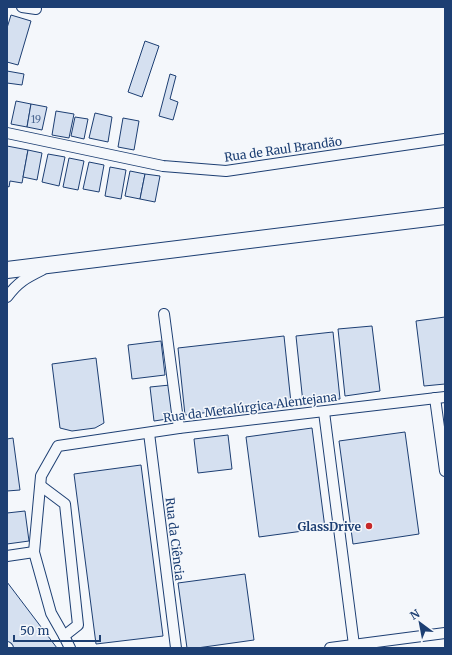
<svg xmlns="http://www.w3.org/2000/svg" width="452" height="655" font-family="Merriweather,serif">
  <rect width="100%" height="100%" fill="#f4f7fb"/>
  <g fill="#d5e0f0" stroke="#1d3f73">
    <polygon points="11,15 31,21 18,65 7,62 7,28"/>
    <polygon points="145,41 159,46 142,97 128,92"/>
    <polygon points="7,71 24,74 22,85 7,83"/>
    <polygon points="170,74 176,76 170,99 178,102 173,120 159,116"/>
    <polygon points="16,101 31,104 27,127 11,124"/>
    <polygon points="31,104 47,107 42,130 27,127"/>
    <polygon points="56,111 74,114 69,138 52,135"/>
    <polygon points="95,113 112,117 108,142 89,138"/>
    <polygon points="75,117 88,119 84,139 71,136"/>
    <polygon points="123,118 139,121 134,150 118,147"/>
    <polygon points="7,146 28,150 22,183 10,181 9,187 7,186"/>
    <polygon points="28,150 42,153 37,180 23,177"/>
    <polygon points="48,154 65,157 59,186 42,182"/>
    <polygon points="69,158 84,161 78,190 63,187"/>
    <polygon points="89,162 104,165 99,192 83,189"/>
    <polygon points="110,167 126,170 121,199 105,196"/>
    <polygon points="130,171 145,174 140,199 125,196"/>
    <polygon points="145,174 160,176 155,202 140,199"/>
    <polygon points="445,317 445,384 424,386 416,321"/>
    <polygon points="372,326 380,391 345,396 338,329"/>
    <polygon points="333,332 340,399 303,403 296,336"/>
    <polygon points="284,336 291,403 185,415 178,348"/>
    <polygon points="161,341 165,375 132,379 128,345"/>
    <polygon points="96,358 104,423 95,428 72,431 60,428 52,364"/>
    <polygon points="170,385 174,418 154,421 150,387"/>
    <polygon points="312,428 325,528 259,537 246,437"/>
    <polygon points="405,432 419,534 353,544 339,441"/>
    <polygon points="228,435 232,469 198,473 194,439"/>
    <polygon points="13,438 20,490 7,491 7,439"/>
    <polygon points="141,465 163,636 96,644 74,474"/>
    <polygon points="25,511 29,541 7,544 7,513"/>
    <polygon points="245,574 254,640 197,648 187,648 178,583"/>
    <polygon points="7,582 57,648 12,648 7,641"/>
  </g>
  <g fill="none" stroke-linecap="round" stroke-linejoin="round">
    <defs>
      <g id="street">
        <polyline points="22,7 36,9"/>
        <polyline points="7,133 163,166 226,171 445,139"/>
        <path d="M7,297C18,282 26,278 42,270"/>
        <polyline points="164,314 179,428"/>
        <polyline points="435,398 445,471"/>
        <polyline points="324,412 354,645"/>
        <polyline points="149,433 176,648"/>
        <polyline points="41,486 65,504 78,625 64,636"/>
        <polyline points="7,556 34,552"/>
        <polyline points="7,647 8,648"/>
        <polyline points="70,648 64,636 51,613 34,552 41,476 58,446 179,428 445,397"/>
        <polyline points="330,648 445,633"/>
      </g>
      <polyline id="primary" points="7,270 445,216"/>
    </defs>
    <use href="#street" stroke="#1d3f73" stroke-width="12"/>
    <use href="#primary" stroke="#1d3f73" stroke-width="18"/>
    <use href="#street" stroke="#f4f7fb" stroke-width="10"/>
    <use href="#primary" stroke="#f4f7fb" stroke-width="16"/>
  </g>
  <circle fill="#c62828" stroke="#f4f7fb" stroke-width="1.5" cx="369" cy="526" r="4"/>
  <g text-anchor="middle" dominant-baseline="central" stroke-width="3" stroke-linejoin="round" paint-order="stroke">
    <g font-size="10" fill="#4b6792">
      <text x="36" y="119">19</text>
    </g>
    <g font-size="12" fill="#1d3f73" stroke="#f4f7fb">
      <text transform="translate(283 149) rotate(-8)">Rua de Raul Brandão</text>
      <text transform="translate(250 407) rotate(-7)">Rua da Metalúrgica Alentejana</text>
      <text transform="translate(175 539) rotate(83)">Rua da Ciência</text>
    </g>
    <g font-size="12" font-weight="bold" fill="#1d3f73" stroke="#f4f7fb" text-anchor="end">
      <text x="361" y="526">GlassDrive</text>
    </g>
  </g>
  <rect width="452" height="655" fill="none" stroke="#1d3f73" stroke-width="16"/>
  <g transform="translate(420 623) rotate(328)" stroke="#f4f7fb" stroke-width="3" paint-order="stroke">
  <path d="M0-3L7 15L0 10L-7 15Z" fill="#1d3f73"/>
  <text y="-6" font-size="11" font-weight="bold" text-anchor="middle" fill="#1d3f73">N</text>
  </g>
  <path d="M14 635v6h86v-6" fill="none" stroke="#1d3f73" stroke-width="2"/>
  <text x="20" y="635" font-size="12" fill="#1d3f73" stroke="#f4f7fb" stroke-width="3" paint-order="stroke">50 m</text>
</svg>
